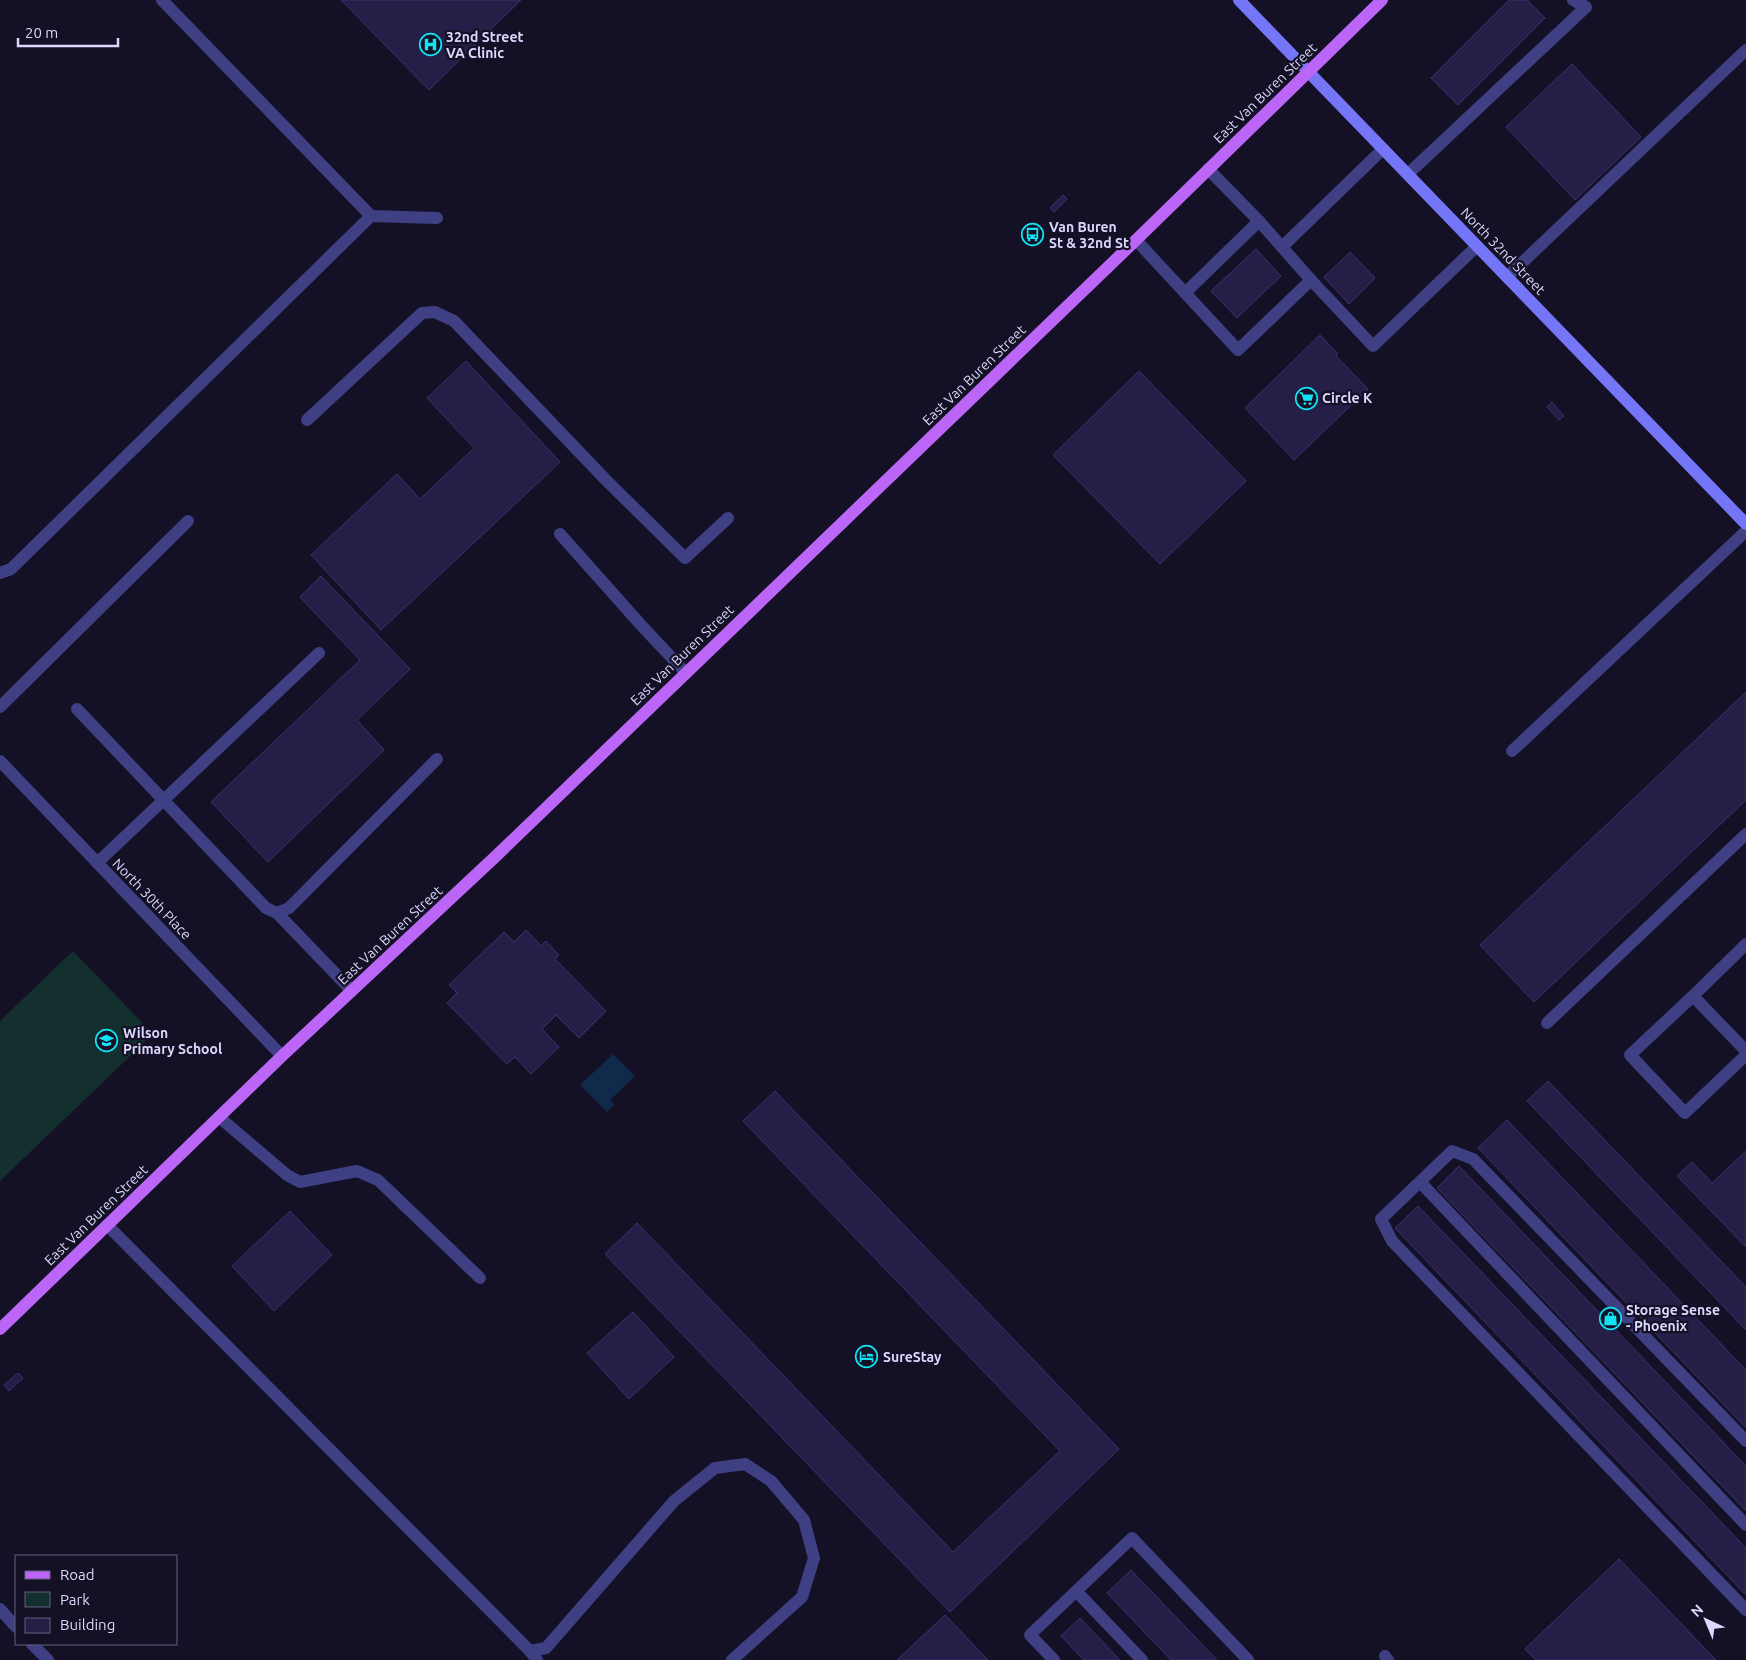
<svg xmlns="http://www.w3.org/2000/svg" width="1746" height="1660" font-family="Ubuntu,sans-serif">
  <rect width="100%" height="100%" fill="#141126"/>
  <polygon fill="#14302e" points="73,951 153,1034 0,1181 0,1021"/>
  <polygon fill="#11294a" points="613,1054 635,1076 610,1100 614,1105 607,1112 580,1085"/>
  <g fill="#251e46" stroke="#3c3171">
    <polygon points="341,0 521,0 429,90"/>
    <polygon points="1509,0 1527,0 1545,18 1458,105 1431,78"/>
    <polygon points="1572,64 1641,137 1575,200 1506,127"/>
    <polygon points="1063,195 1067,199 1054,212 1050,208"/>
    <polygon points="1256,249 1281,276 1237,318 1211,291"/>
    <polygon points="1350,252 1375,278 1349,304 1324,277"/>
    <polygon points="1320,335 1338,354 1336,356 1368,389 1294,460 1245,408"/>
    <polygon points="466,361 560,462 381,630 311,555 397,474 420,499 474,448 427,398"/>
    <polygon points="1139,371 1246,481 1160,564 1053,455"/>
    <polygon points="1552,402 1564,416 1559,420 1547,407"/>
    <polygon points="321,576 410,669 357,720 384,750 268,862 211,802 360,660 300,597"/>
    <polygon points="1746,692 1746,800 1534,1002 1480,945"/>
    <polygon points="526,930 541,946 546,941 559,955 555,959 606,1011 579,1038 556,1015 542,1029 559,1047 531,1074 515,1057 507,1064 447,1003 457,993 449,985 504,932 514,942"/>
    <polygon points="1548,1081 1746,1287 1746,1330 1527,1101"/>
    <polygon points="775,1091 1119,1449 950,1612 605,1254 637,1223 953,1552 1060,1451 743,1121"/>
    <polygon points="1507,1120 1746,1370 1746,1428 1478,1148"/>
    <polygon points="1746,1151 1746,1247 1677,1176 1692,1162 1712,1183"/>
    <polygon points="1459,1166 1746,1466 1746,1511 1437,1188"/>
    <polygon points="1418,1206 1746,1548 1746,1595 1395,1228"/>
    <polygon points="290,1211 332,1255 274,1311 232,1266"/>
    <polygon points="633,1312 674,1357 629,1399 587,1353"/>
    <polygon points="18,1373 23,1378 9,1391 4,1385"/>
    <polygon points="1619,1559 1716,1660 1536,1660 1525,1649"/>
    <polygon points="1131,1570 1217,1660 1171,1660 1107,1593"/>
    <polygon points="945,1615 988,1660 897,1660"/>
    <polygon points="1080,1618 1120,1660 1084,1660 1061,1636"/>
  </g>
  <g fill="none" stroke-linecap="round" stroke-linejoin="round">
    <g stroke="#3f3f83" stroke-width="12">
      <polyline points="1208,169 1259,221"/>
      <polyline points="1408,174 1586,7 1573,0"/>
      <polyline points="371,216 437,218"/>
      <polyline points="1136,240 1238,350 1311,280 1373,346 1477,246"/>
      <polyline points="1282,247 1383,149"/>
      <polyline points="1507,277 1746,50"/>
      <polyline points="1185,293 1259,221 1311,280"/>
      <polyline points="307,420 422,313 435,312 454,321 605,479 685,558 728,518"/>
      <polyline points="560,534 641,625 686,673"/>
      <polyline points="0,573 11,569 371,216 162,0"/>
      <polyline points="0,707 188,521"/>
      <polyline points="77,709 266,908 277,913 289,908 437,759"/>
      <polyline points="1512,751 1746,531"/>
      <polyline points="97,863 319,653"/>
      <polyline points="277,913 352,991"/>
      <polyline points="1746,944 1693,996 1746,1051"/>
      <polyline points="1693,996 1630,1055 1685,1113 1746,1055"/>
      <polyline points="1547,1023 1746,834"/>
      <polyline points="219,1117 287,1175 300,1182 357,1171 378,1180 480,1278"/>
      <polyline points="1420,1182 1746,1525"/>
      <polyline points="107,1225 530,1651 537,1660"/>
      <polyline points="1746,1441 1473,1159 1452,1151 1381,1219 1392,1241 1746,1610"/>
      <polyline points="1076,1591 1142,1660"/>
      <polyline points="530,1651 546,1648 674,1501 715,1468 745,1464 771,1481 804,1520 814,1558 802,1597 732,1660"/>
      <polyline points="1385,1656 1388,1660"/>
      <polyline points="1054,1660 1030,1635 1132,1538 1248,1660"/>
    </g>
    <g stroke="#3f3f83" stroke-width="12">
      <polyline points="0,761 282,1056"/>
      <polyline points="0,1609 16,1627"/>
      <polyline points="32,1644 48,1660"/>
    </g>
    <polyline stroke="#7576f7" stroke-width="12" points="1239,0 1746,524"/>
    <polyline stroke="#bb66f6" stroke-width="12" points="0,1329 282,1056 495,857 1136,240 1382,0"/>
  </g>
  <defs>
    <symbol id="hospital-ring" viewBox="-11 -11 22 22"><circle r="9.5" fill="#141126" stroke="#10e3f2" stroke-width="1.5"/><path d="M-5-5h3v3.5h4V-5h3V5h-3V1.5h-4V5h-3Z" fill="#10e3f2"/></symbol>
    <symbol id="bus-ring" viewBox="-11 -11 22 22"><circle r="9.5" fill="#141126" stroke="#10e3f2" stroke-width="1.5"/><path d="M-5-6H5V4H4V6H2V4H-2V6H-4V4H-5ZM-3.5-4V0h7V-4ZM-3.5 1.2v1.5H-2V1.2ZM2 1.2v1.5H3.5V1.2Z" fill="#10e3f2"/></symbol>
    <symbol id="supermarket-ring" viewBox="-11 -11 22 22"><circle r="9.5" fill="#141126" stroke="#10e3f2" stroke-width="1.5"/><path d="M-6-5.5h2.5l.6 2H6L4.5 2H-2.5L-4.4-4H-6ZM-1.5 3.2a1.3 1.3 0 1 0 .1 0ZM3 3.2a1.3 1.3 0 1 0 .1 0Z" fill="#10e3f2"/></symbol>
    <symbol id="school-ring" viewBox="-11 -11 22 22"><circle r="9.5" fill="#141126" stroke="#10e3f2" stroke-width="1.5"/><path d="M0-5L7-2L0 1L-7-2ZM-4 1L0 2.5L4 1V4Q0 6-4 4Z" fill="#10e3f2"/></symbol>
    <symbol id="shop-ring" viewBox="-11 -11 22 22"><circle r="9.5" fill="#141126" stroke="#10e3f2" stroke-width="1.5"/><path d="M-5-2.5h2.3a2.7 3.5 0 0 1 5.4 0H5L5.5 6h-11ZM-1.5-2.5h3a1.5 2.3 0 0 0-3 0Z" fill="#10e3f2"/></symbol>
    <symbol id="hotel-ring" viewBox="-11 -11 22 22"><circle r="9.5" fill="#141126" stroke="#10e3f2" stroke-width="1.5"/><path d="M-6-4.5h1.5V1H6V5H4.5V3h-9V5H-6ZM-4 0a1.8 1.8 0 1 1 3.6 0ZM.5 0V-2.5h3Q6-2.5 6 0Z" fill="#10e3f2"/></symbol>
  </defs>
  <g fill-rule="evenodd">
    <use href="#hospital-ring" x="418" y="32" width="25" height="25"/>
    <use href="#bus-ring" x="1020" y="222" width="25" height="25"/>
    <use href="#supermarket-ring" x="1294" y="386" width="25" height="25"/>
    <use href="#school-ring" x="94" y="1028" width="25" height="25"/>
    <use href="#shop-ring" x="1598" y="1306" width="25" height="25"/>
    <use href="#hotel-ring" x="854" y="1344" width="25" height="25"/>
  </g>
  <g text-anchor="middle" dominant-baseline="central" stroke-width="4.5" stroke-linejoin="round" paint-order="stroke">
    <g font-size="14" font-weight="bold" fill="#dbd8fd" stroke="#141126" text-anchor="start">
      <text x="446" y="37">32nd Street<tspan x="446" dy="16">VA Clinic</tspan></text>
      <text x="1049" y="227">Van Buren<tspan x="1049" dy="16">St &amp; 32nd St</tspan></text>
      <text x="1322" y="398">Circle K</text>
      <text x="123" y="1033">Wilson<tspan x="123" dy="16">Primary School</tspan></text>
      <text x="1626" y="1310">Storage Sense<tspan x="1626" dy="16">- Phoenix</tspan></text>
      <text x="883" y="1357">SureStay</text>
    </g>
    <g font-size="14" fill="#dbd8fd" stroke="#141126">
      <text transform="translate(1265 93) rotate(-44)">East Van Buren Street</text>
      <text transform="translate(1503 251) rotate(46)">North 32nd Street</text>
      <text transform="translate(974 375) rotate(-44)">East Van Buren Street</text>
      <text transform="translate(682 655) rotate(-44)">East Van Buren Street</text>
      <text transform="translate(152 899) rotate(46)">North 30th Place</text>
      <text transform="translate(390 935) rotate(-43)">East Van Buren Street</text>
      <text transform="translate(96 1215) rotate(-44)">East Van Buren Street</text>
    </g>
  </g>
  <rect x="15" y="1555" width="162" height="90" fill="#141126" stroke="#64617c"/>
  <rect x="25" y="1571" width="25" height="8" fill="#bb66f6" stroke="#64617c"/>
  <text x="60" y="1580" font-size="15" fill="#dbd8fd">Road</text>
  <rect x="25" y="1592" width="25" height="15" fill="#14302e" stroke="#64617c"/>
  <text x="60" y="1605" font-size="15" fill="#dbd8fd">Park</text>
  <rect x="25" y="1618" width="25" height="15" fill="#251e46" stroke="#64617c"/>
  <text x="60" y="1630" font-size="15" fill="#dbd8fd">Building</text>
  <g transform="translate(1706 1620) rotate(316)" stroke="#141126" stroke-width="4" paint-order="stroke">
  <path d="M0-4L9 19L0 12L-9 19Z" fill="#dbd8fd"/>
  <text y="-8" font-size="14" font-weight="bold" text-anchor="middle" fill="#dbd8fd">N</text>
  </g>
  <path d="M18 38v8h100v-8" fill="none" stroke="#dbd8fd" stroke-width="2.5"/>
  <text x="25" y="38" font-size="15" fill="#dbd8fd" stroke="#141126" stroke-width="4" paint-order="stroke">20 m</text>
</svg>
